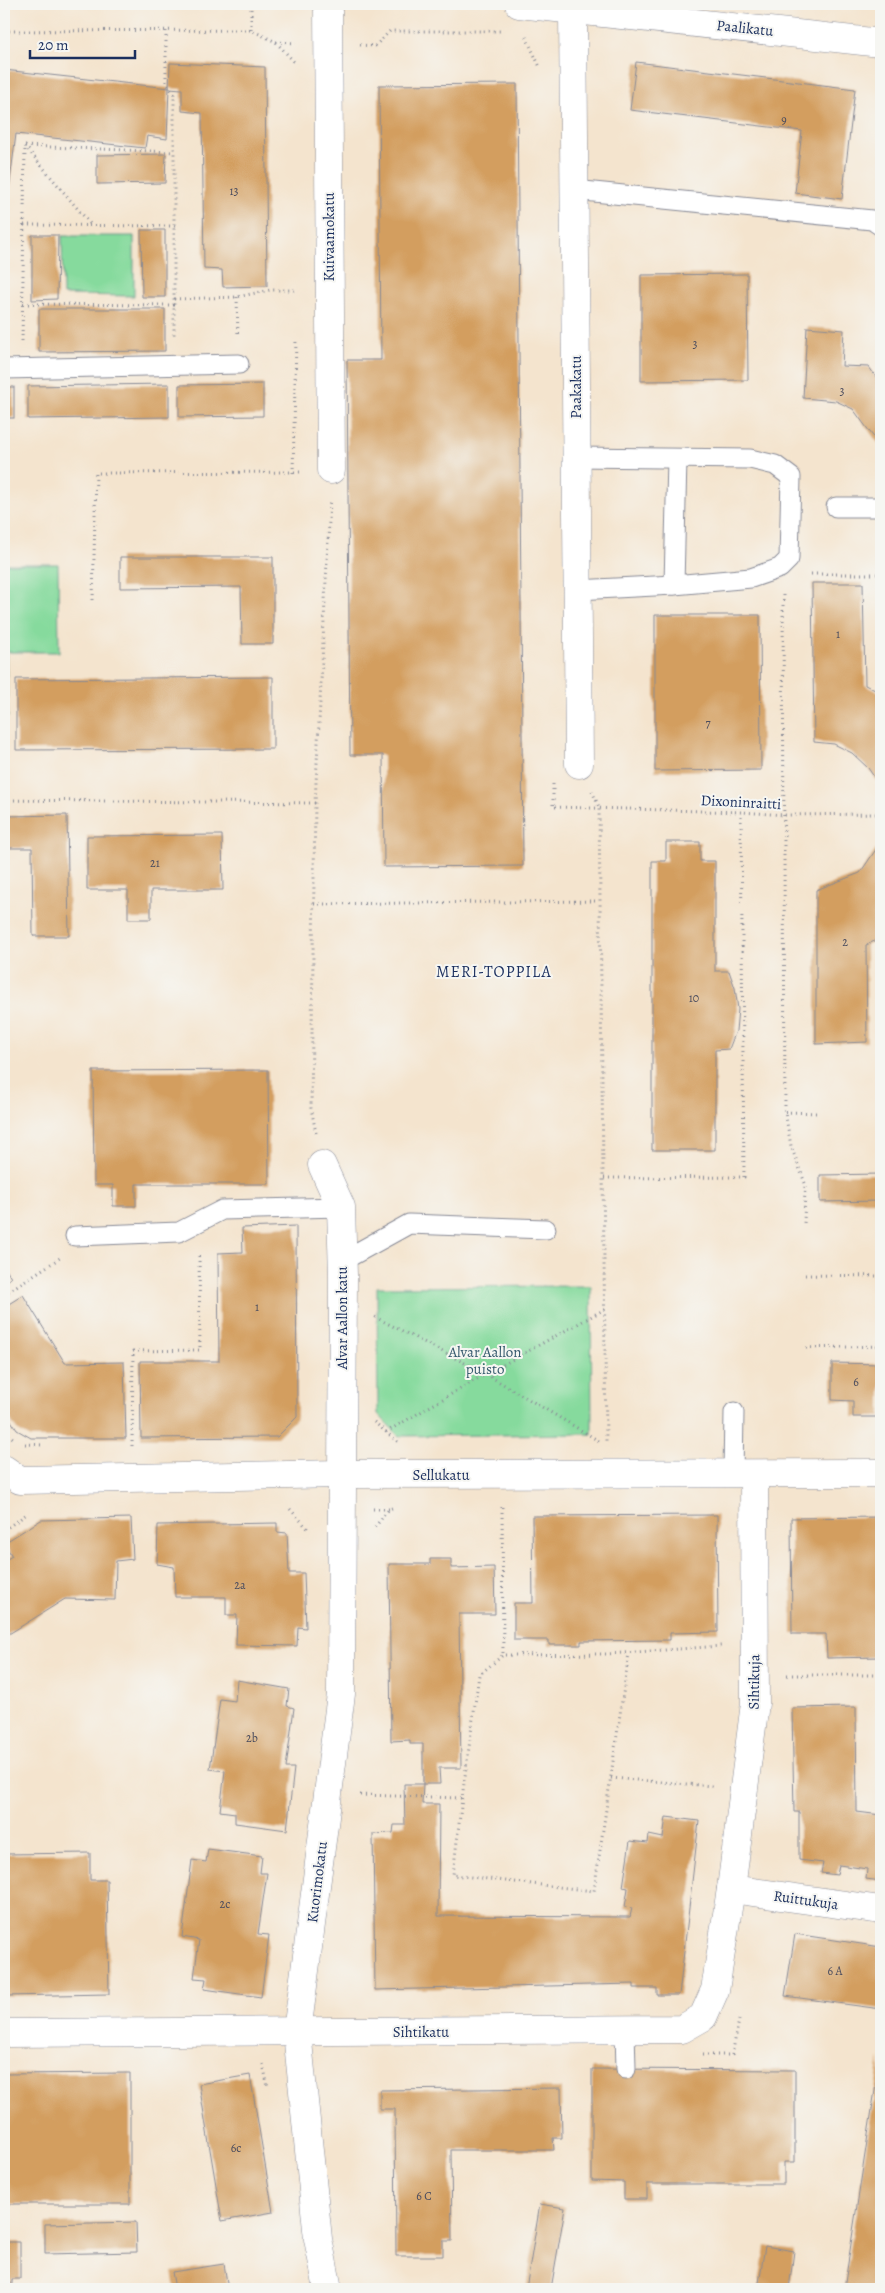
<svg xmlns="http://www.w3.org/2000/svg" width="885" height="2293" font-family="Alegreya,serif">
  <rect width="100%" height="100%" fill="#f6f6f2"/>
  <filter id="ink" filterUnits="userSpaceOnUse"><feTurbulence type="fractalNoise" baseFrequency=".02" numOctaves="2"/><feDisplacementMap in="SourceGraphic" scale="10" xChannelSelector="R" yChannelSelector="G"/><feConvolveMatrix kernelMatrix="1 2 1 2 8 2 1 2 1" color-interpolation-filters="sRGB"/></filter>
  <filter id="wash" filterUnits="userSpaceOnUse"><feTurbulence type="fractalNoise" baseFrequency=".0096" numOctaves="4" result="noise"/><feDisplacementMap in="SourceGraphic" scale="20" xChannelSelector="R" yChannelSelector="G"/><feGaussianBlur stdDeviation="1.12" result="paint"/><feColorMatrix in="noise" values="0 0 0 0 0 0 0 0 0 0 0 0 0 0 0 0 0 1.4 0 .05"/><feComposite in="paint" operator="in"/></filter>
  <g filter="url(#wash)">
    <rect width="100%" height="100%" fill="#f4e4ce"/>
    <g fill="#86da9d" stroke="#50847e">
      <polygon points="62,236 134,236 134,296 63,295"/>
      <polygon points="4,564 58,564 59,652 6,652 8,717 4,717"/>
      <polygon points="591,1286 592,1434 399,1436 378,1414 377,1287"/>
    </g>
    <g id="blocks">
      <g fill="#d39e5f">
        <polygon points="636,62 855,89 842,199 795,193 802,131 630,110"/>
        <polygon points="170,63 265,67 267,286 223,287 222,270 204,269 202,113 182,111 182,89 169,88"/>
        <polygon points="4,70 169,88 167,139 147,136 145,148 16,134 4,229"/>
        <polygon points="517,84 523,866 384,867 383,755 350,755 347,360 381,360 379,85"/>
        <polygon points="166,154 165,183 97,184 97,155"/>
        <polygon points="141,230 165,230 165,297 142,297"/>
        <polygon points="32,235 58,235 57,299 32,300"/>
        <polygon points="747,274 748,380 641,381 641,275"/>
        <polygon points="39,309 165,309 165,351 39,352"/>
        <polygon points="807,327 844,330 842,366 869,367 881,384 881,447 853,409 836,401 803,398"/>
        <polygon points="169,384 169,417 28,419 28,386"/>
        <polygon points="263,384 263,416 179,417 179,385"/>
        <rect x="4" y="387" width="10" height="31"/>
        <polygon points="120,557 273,557 273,644 242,644 241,587 120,588"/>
        <polygon points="812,583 863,583 865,685 881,693 881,787 868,768 852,753 834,744 814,742"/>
        <polygon points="655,615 760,615 761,770 655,771"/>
        <polygon points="273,677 273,749 16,750 16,679"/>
        <polygon points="67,815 69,936 33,936 32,848 4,848 4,816"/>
        <polygon points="222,835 223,890 151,890 151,919 128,919 128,890 87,890 87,836"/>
        <polygon points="666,842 700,842 700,861 715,861 715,971 729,971 735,988 738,1009 736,1031 729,1049 715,1050 715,1150 652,1150 652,861 666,861"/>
        <polygon points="881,842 881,938 866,945 867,1042 816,1044 816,890 860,873"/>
        <polygon points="268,1070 269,1184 136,1184 136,1206 113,1206 113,1185 94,1185 93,1071"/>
        <polygon points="881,1174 881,1201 820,1202 820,1175"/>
        <polygon points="296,1226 297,1417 277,1437 141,1438 140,1361 219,1361 218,1253 243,1252 242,1228"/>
        <polygon points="4,1266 11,1278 4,1283"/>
        <polygon points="23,1295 65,1363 124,1362 126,1438 31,1438 17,1430 4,1410 4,1307"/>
        <polygon points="832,1363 881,1364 881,1417 853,1417 853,1401 832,1400"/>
        <polygon points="717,1515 718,1632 670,1633 670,1640 581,1641 581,1645 549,1645 549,1640 514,1640 514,1603 533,1603 532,1516"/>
        <polygon points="881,1517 881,1657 827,1658 826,1634 792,1634 791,1518"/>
        <polygon points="131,1518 133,1559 116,1561 115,1600 65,1599 4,1637 4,1561 12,1556 4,1543 41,1520"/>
        <polygon points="277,1523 277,1532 287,1533 289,1573 304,1573 306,1628 298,1627 297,1646 236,1645 237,1615 226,1615 226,1597 175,1597 174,1567 157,1564 158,1525"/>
        <polygon points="430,1559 451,1559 451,1568 494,1567 495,1614 459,1614 461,1768 439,1768 440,1784 423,1784 423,1744 410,1744 410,1740 391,1741 389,1564 430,1564"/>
        <polygon points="237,1680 289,1689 287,1706 294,1708 286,1768 294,1768 287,1830 235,1823 235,1813 220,1811 225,1771 210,1769 220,1699 235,1701"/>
        <polygon points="856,1707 857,1812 881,1815 881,1881 866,1879 867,1869 839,1865 837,1875 821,1873 823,1863 799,1860 799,1812 794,1812 792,1708"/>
        <polygon points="404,1784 423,1784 422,1804 439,1804 438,1916 630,1917 632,1908 625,1907 628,1888 623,1887 630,1841 648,1843 649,1835 663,1838 666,1817 699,1821 679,1995 657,1995 657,1988 634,1988 634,1984 375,1990 373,1834 393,1833 394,1825 405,1825"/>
        <polygon points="208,1849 262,1856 260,1873 267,1873 258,1934 269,1935 261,1997 204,1989 206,1979 194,1978 199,1940 182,1937 192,1860 206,1862"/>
        <polygon points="90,1853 90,1880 107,1880 109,1994 4,1996 4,1854"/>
        <polygon points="795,1934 881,1947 881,2009 785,1996"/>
        <polygon points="880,2058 881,2289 844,2289"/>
        <polygon points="592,2069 795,2070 795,2162 784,2162 784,2184 647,2184 647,2199 624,2199 624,2182 592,2181"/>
        <polygon points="130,2073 130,2204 4,2204 4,2074"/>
        <polygon points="250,2075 273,2212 222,2221 199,2084"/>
        <polygon points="561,2088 562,2138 553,2138 554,2150 451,2150 452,2241 443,2241 443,2256 396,2256 395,2109 380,2109 380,2090"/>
        <polygon points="540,2204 565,2208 551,2289 526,2289"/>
        <polygon points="136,2222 137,2252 45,2254 45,2224"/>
        <polygon points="4,2242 20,2242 20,2279 12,2279 12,2289 4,2289"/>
        <polygon points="765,2246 794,2251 789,2289 758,2289"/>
        <polygon points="224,2264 228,2289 175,2289 172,2272"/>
      </g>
    </g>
  </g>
  <g filter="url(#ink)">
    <use href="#blocks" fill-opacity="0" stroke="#888a96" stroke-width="1"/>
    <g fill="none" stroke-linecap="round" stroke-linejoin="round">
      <defs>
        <g id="lane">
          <polyline points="574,190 872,220 881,226"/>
          <polyline points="4,369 239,364"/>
          <polyline points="576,457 750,459 775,465 791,477 789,559 780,568 751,578 674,585 577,590"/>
          <polyline points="836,507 881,507"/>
          <polyline points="674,585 677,459"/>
          <polyline points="75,1236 179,1232 222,1210 341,1207"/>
          <polyline points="342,1261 409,1224 546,1229"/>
          <polyline points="733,1473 734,1412"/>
          <polyline points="625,2030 626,2069"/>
        </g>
        <g id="street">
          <polyline points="328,4 331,470"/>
          <polyline points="519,4 881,43"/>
          <polyline points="573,10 579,764"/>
          <polyline points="322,1165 341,1207 343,1276 341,1694 297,2032 318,2239 328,2289"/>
          <polyline points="4,1469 20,1480 342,1474 881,1473"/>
          <polyline points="731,1889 881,1910"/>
          <polyline points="4,2033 682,2029 703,2017 715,1990 731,1889 755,1703 754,1474"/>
        </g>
      </defs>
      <use href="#lane" stroke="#888a96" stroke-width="21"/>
      <use href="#street" stroke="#888a96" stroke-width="29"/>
      <g stroke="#888a96" stroke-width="3" stroke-dasharray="1 4" stroke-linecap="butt">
        <polyline points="251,30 251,4"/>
        <polyline points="4,31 251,30 276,42 296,64"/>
        <polyline points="166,31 166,83 174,94 174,338"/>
        <polyline points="526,37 540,67"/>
        <polyline points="276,42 296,43"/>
        <polyline points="360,45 375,46 390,31 503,31"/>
        <polyline points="25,146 174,152"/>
        <polyline points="25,146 92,226"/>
        <polyline points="24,225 175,226"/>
        <polyline points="237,297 238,336"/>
        <polyline points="174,299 237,297 270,290 296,290"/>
        <polyline points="23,304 174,305"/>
        <polyline points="22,341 25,146"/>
        <polyline points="293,473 296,340"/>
        <polyline points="811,574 881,574"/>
        <polyline points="783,595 785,1112 791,1146 805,1183 804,1226"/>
        <polyline points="93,600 96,473 301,472"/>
        <polyline points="553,784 553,807 741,812 785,815 881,814"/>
        <polyline points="592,791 599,807 606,1441"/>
        <polyline points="4,800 315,803"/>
        <polyline points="314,904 599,901"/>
        <polyline points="785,1112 819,1113"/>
        <polyline points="316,1133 311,1108 315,803 330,500"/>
        <polyline points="604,1178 744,1177 741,812"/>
        <polyline points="805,1275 881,1276"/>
        <polyline points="4,1294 60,1258"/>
        <polyline points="375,1317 486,1374 599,1441"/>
        <polyline points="806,1348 881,1346"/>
        <polyline points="374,1422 398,1442"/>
        <polyline points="4,1431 13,1438"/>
        <polyline points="386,1432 486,1374 605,1309"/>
        <polyline points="25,1444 43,1445"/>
        <polyline points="132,1446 133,1351 200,1350 199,1252"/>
        <polyline points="502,1507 503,1655 608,1654 721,1646"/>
        <polyline points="290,1509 309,1530"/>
        <polyline points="373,1509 389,1509"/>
        <polyline points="375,1527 389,1509 392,1508"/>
        <polyline points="4,1530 28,1513"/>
        <polyline points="787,1675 881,1675"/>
        <polyline points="611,1778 712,1786"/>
        <polyline points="360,1795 462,1798 479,1675 503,1655"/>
        <polyline points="462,1798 453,1875 594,1891 629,1653"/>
        <polyline points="702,2055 732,2055 739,2020"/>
        <polyline points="263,2064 268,2087"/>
      </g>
      <use href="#lane" stroke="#fff" stroke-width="19"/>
      <use href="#street" stroke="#fff" stroke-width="28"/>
    </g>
  </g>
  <g text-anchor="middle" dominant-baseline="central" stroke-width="4" stroke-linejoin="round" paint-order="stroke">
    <g font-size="12" fill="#494b5e">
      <text x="784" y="120">9</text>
      <text x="234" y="191">13</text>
      <text x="695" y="344">3</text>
      <text x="842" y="391">3</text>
      <text x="838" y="634">1</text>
      <text x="708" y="723">7</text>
      <text x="155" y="863">21</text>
      <text x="845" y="942">2</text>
      <text x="694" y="998">10</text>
      <text x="257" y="1307">1</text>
      <text x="856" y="1382">6</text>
      <text x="240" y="1585">2a</text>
      <text x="252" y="1738">2b</text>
      <text x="225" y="1904">2c</text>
      <text x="835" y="1971">6 A</text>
      <text x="236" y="2148">6c</text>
      <text x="424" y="2196">6 C</text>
    </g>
    <g font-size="15" fill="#1b2f5e" stroke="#f6f6f2">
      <text transform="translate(745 28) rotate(6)">Paalikatu</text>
      <text transform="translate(329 237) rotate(-90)">Kuivaamokatu</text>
      <text transform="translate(576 387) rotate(-90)">Paakakatu</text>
      <text transform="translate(741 802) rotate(3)">Dixoninraitti</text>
      <text transform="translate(342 1318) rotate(-90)">Alvar Aallon katu</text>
      <text x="441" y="1475">Sellukatu</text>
      <text transform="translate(754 1682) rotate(-89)">Sihtikuja</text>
      <text transform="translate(317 1882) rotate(-83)">Kuorimokatu</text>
      <text transform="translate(806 1900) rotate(8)">Ruittukuja</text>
      <text x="421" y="2032">Sihtikatu</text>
    </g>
    <g font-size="15" fill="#365a6e" stroke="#f6f6f2">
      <text x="485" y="1352">Alvar Aallon<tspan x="485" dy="17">puisto</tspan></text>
    </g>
    <g font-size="16" letter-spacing="1" fill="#1b2f5e" stroke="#f6f6f2">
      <text x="494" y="972">MERI-TOPPILA</text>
    </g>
  </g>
  <rect width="885" height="2293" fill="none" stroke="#f6f6f2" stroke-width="20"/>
  <path d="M30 50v8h105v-8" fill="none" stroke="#1b2f5e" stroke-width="2.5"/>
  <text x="38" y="50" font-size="15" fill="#1b2f5e" stroke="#f6f6f2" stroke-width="4" paint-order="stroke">20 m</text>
</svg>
